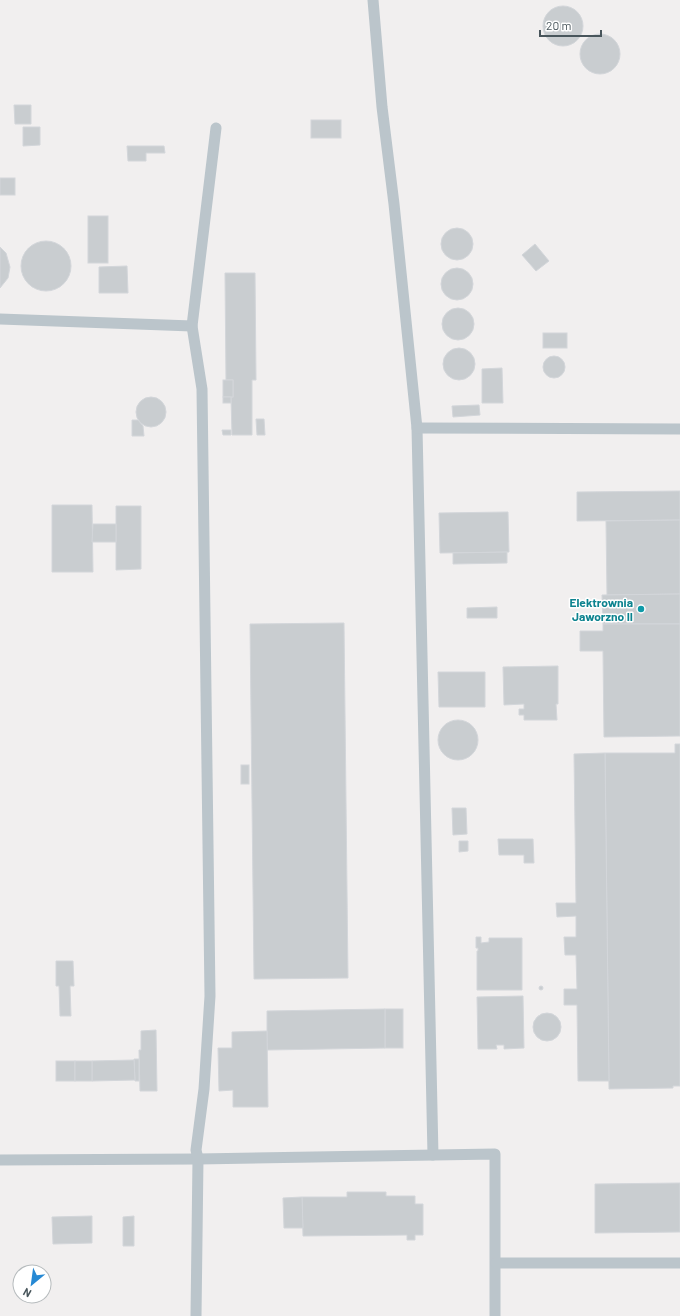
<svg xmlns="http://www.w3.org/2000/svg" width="680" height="1316" font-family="Barlow,sans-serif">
  <rect width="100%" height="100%" fill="#f1efef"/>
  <g fill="#c9cdd0" stroke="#d3d6da">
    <circle cx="563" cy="26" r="20"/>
    <circle cx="600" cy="54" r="20"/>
    <polygon points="14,105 31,105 31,124 15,124"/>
    <rect x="311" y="120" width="30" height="18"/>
    <polygon points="23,127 40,127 40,145 23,146"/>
    <polygon points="127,146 164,146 165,153 146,153 146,161 128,161"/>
    <rect x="0" y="178" width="15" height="17"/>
    <rect x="88" y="216" width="20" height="47"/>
    <circle cx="457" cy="244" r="16"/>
    <circle cx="46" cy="266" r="25"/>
    <polygon points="535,244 549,261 536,271 522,255"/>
    <polygon points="0,247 6,253 10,267 8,278 0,288"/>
    <polygon points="127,266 128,293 99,293 99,267"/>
    <circle cx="457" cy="284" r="16"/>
    <polygon points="225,273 255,273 256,380 252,380 252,435 232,435 231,397 233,397 233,380 226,380"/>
    <circle cx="458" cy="324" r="16"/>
    <rect x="543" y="333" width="24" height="15"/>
    <circle cx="459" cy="364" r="16"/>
    <circle cx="554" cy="367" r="11"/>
    <polygon points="502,368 503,403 482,403 482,369"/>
    <rect x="223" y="380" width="10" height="17"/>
    <circle cx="151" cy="412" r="15"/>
    <rect x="223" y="397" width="8" height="6"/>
    <polygon points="479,405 480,415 453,417 452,406"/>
    <polygon points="256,419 264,419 265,435 257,435"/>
    <polygon points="132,420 138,420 143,426 144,436 132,436"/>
    <polygon points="222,430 231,430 231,435 223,435"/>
    <polygon points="680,491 680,520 577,521 577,492"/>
    <polygon points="52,505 92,505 93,572 52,572"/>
    <polygon points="116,506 141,506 141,569 116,570"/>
    <polygon points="508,512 509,552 440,553 439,513"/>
    <polygon points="680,520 680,594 607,595 606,521"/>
    <polygon points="93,524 116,524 116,542 92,542"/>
    <polygon points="507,552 507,563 453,564 453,553"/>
    <polygon points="680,594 680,624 603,624 602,595"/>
    <polygon points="497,607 497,618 467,618 467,608"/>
    <polygon points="344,623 348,978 254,979 250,624"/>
    <polygon points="603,624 680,624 680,736 604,737 603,651 580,651 580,631 603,631"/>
    <polygon points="558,666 558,704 556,704 557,720 524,720 524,715 519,715 519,709 524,709 524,704 504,705 503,667"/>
    <polygon points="438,672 485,672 485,707 439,707"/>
    <circle cx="458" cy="740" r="20"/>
    <polygon points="675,744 680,744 680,1086 673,1086 673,1088 609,1089 605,753 675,753"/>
    <polygon points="605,753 609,1081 578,1081 577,1005 564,1005 564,989 577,989 576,955 565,955 564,937 576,937 576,916 557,917 556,903 576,903 574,754"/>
    <rect x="241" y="765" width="8" height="19"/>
    <polygon points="452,808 466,808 467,834 453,835"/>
    <polygon points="498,839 533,839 534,863 524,863 524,855 499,855"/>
    <polygon points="459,841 468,841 468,851 459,852"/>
    <polygon points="476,937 481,937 481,943 489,942 489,938 522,938 522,990 477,990 477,951 478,951 478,948 476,948"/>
    <polygon points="56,961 73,961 74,986 70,986 71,1016 60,1016 59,986 56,986"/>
    <circle cx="541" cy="988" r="2"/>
    <polygon points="523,996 524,1048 504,1049 504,1045 496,1045 497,1049 478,1049 477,997"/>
    <rect x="385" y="1009" width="18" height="39"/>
    <polygon points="385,1009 385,1048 267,1050 267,1011"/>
    <circle cx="547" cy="1027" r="14"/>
    <polygon points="156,1030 157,1091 140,1091 139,1050 141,1050 141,1031"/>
    <polygon points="267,1031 268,1107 233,1107 233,1090 219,1091 218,1048 232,1048 232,1032"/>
    <polygon points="134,1059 139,1059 139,1081 135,1081"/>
    <polygon points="134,1060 135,1080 92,1081 92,1061"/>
    <rect x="56" y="1061" width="19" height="20"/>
    <rect x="75" y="1061" width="17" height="20"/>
    <polygon points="680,1183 680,1232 595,1233 595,1184"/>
    <polygon points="347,1192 386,1192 386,1196 415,1196 415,1204 423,1204 423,1235 415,1235 415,1240 407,1240 407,1235 303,1236 302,1197 347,1197"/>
    <polygon points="302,1197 303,1228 284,1228 283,1198"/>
    <polygon points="92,1216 92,1243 53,1244 52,1217"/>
    <polygon points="134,1216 134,1246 123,1246 123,1217"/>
  </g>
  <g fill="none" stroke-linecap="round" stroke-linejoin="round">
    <g stroke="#bbc5cb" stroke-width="11">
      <polyline points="373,0 382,107 394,204 417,428 433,1155"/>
      <polyline points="0,319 192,326"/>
      <polyline points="417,428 680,429"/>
      <polyline points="0,1160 198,1159 495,1154 495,1316"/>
      <polyline points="496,1263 680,1263"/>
      <polyline points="196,1316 198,1159 196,1150 204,1089 210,996 202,389 192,326 216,128"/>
    </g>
  </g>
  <circle fill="#0f9aa8" stroke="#fff" stroke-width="1.5" cx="641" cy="609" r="4"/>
  <g text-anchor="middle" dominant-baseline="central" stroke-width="3" stroke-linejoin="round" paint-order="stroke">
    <g font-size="12" font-weight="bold" fill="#0d838f" stroke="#fff" text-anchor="end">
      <text x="633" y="602">Elektrownia<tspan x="633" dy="14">Jaworzno II</tspan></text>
    </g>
  </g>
  <g transform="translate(32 1284) rotate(209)"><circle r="19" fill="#ffffff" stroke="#b6bbbd"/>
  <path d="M0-3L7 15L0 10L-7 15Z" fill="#2689d4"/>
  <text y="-6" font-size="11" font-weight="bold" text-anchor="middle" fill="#48555b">N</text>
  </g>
  <path d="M540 30v6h61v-6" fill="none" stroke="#48555b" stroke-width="2"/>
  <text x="546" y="30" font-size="12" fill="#48555b" stroke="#ffffff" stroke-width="3" paint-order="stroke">20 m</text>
</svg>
